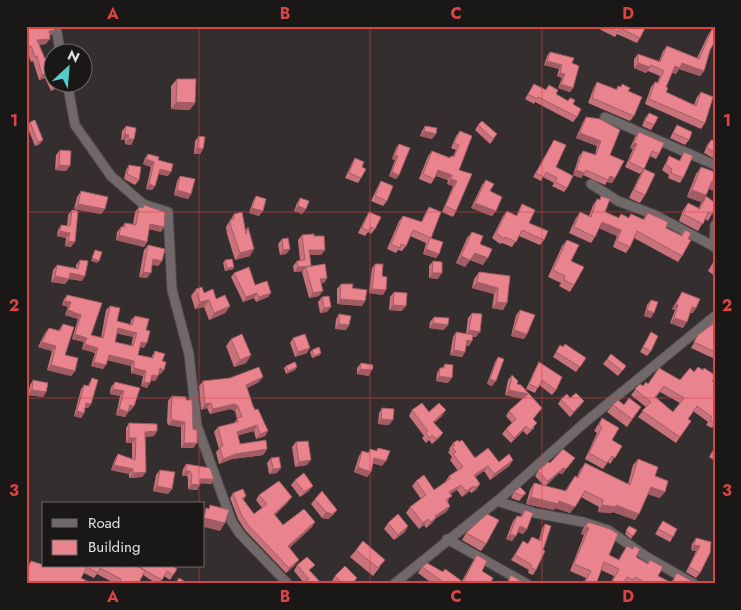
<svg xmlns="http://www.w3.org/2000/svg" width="741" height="610" font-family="Jost,sans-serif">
  <rect width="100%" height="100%" fill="#352e2e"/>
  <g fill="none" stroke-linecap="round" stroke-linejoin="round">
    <defs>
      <g id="minor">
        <polyline points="56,26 60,52"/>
        <polyline points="67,82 75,125 111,176 143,204 168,212 172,290 189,354 197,426 232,522 240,534 288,584"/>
        <polyline points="605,117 715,165"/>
        <polyline points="591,184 618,201 655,215 715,247"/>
        <polyline points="714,247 715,225"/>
        <polyline points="497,501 535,513 583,522 608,530 647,557 694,584"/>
        <polyline points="447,539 527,584"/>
        <polyline points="394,584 502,497 583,424 715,316"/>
      </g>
    </defs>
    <use href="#minor" stroke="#524b4b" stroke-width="11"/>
    <use href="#minor" stroke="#716869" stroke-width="9"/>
  </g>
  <g fill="#c8727b" fill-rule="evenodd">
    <polygon points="26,26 51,36 50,36 46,44 39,45 45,59 52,57 52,82 60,82 57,88 51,91 45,78 39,80 33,61 31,62 27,51"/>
    <polygon points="593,26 639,26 640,38 637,43 617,34 615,37"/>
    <polygon points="712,29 710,50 704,71 700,76 679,69 676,74 672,72 666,87 666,92 694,105 697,97 701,92 705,123 701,129 645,104 651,87 655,82 657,83 660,76 648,71 646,73 634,68 634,59 638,54 659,61 663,51 667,46 697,58 708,35"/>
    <polygon points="550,52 572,63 573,88 570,92 558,88 562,78 557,76 559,69 544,65 547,56"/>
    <polygon points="177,79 190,110 171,109 171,86"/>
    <polygon points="597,82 616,89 618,86 621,87 622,84 628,91 634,116 630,121 588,103 594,87"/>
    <polygon points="534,84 545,90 549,85 556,94 573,104 577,117 573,122 535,102 534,104 525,99"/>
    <polygon points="649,113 654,125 651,130 642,126 645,118"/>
    <polygon points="586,117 610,155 615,178 612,183 607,182 605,185 583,175 581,178 573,175 579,156 583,151 595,155 597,146 576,138 583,122"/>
    <polygon points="30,122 40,144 35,146 27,126"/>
    <polygon points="478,125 494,139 490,144 475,130"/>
    <polygon points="677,125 689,140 685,145 670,138 674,130"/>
    <polygon points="126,126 134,139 131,145 125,144 125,140 121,140 122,131"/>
    <polygon points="425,126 432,139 420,136 422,131"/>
    <polygon points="460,131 459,170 456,211 453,217 442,212 453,186 447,184 448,180 436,176 431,184 419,179 428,156 432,151 449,158 451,156 453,156 456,150 451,148 456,136"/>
    <polygon points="639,132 659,154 656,159 650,156 644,169 640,174 625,167 633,149 630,148 635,137"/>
    <polygon points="199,136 203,149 200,154 194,154 195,141"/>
    <polygon points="554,140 556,167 567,188 564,192 552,186 554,183 543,177 541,181 533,177"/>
    <polygon points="711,140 715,141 715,159 704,153 707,145"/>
    <polygon points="399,144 399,175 396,179 389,176 395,160 392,159 396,148"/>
    <polygon points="60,150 66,171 55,170 56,155"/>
    <polygon points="684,152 683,178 680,183 668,178 669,175 662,170 669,156 679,161"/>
    <polygon points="148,154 158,160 168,176 158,174 155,186 152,190 146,189 151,167 143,164 145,158"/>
    <polygon points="355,158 362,167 361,178 358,183 345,178 352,163"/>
    <polygon points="129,165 139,180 135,185 124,179 126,170"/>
    <polygon points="701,167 715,191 709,189 706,195 701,202 687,197 696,174"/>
    <polygon points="644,169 645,195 640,203 629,198 639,177"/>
    <polygon points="180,176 191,194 188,199 174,195 177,181"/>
    <polygon points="486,180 496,211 492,216 471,208 482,185"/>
    <polygon points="381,181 387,201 383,206 371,201 378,186"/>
    <polygon points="81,191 105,209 101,214 74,209 77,197"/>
    <polygon points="256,196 259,216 249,213 253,201"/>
    <polygon points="601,196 605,212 618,218 621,214 628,218 631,214 643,219 648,213 666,228 681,235 685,230 688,239 682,256 678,262 634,238 630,247 626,253 613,247 617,236 599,228 595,237 591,243 569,233 576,218 580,212 589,216 593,205 597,199 599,200"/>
    <polygon points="706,196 712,214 708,221 705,219 698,231 679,221 683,210 688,203 699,208 701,203"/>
    <polygon points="300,198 306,209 302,214 294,211 297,203"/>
    <polygon points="522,204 529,223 544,240 540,245 519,236 512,247 502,243 500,244 492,238 503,216 507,211 516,216"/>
    <polygon points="144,205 161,232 149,229 147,242 144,247 116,240 117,232 121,227 122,227 125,223 133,224 135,212 139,207 142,208"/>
    <polygon points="429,207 430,238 439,254 436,258 423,254 426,243 410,236 406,246 402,251 398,250 396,253 387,249 399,221 403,216 421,222 426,212"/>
    <polygon points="72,210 71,247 65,246 66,238 57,236 58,230 61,225 67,226 68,215"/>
    <polygon points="369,212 375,229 371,234 368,232 365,236 358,233 366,217"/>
    <polygon points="234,214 245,231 248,227 250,256 235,260 227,234 226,227"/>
    <polygon points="472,232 480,244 483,265 470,260 465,267 456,263 467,238"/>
    <polygon points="302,235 314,236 321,255 310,255 311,266 311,267 327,278 324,283 321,283 319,296 309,298 302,272 303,271 294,272 293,266 297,261 300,261 298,240"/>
    <polygon points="282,239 290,249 286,254 280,255 278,244"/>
    <polygon points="567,240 571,261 574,285 570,292 559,286 561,283 548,277 562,246"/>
    <polygon points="148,245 162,261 158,266 152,264 147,278 139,277 144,250"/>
    <polygon points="715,259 715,276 708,271"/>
    <polygon points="80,260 82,281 69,279 65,284 51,282 53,270 57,265 76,268 76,265"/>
    <polygon points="225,260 234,267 233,269 225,271 223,263"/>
    <polygon points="433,261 438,279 429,278 429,266"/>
    <polygon points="375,264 382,276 383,295 369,293 372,268"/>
    <polygon points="479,272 510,276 507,303 503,310 492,308 494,294 472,288 474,279"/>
    <polygon points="234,273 255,285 271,293 268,297 256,302 254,298 243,302 231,277"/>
    <polygon points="341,284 352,288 365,301 362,306 337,304 337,289"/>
    <polygon points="196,289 230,306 225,313 209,320 204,307 195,309 191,296"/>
    <polygon points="394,292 402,311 389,310 390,297"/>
    <polygon points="682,292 693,313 690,313 683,328 670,323 675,310 672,309 679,297"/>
    <path d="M67,295L102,303L91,335L101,338L106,310L110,306L117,321L130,325L131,320L135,316L146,330L144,348L140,347L138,355L151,358L155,351L162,361L161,374H159L158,376L155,381L151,380L147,388L141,386L143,376L131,373V366L107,360L103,369L91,366L95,353L82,349L84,342L72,339L78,319L65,315L68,307L62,305L64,299ZM117,333L133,337L131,346L115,342Z"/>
    <polygon points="322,297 327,312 320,313 318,302"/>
    <polygon points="651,300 651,318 644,316 647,305"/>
    <polygon points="520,310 527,334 524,339 511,336 516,315"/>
    <polygon points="472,313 476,337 473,337 469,346 466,346 465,352 462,357 450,355 453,337 456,332 466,334 468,318"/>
    <polygon points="339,314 349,325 346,330 335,329 336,319"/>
    <polygon points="434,317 444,330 429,328 430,322"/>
    <polygon points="715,323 715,359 691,348 698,335"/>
    <polygon points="63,324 65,355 75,371 71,376 47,370 52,351 38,347 45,333 49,328 58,331"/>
    <polygon points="651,332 651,351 647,356 640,352"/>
    <polygon points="293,338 307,353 295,357 290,343"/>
    <polygon points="231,339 251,355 246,363 234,367 226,346"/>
    <polygon points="565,344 586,358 576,372 553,357 560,345 563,347"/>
    <polygon points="312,350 320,355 312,358 310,352"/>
    <polygon points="611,354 626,366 618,376 603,364"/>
    <polygon points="498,357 492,386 487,384 495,362"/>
    <polygon points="539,362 556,390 552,395 539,385 535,393 526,389 536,367"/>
    <polygon points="361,363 369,376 357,374 357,368"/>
    <polygon points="445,364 448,383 436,381 437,373 440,368 442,368"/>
    <polygon points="286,366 295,370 286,374 284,368"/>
    <path d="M694,372L715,383V424L712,428L706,425L708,422L693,411L688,419L691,421L676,443L638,417L646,407L631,395L640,384L643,386L648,384L680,380ZM660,392L680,403L673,412L656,397Z"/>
    <polygon points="512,375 517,384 533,420 534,428 527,435 523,431 511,443 502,434 506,429 512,423 506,416 509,411 523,399 505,395 508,380"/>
    <polygon points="92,378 91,404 88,408 85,408 84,413 81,418 74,416 81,389 84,385 88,386"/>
    <polygon points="33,380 46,392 43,397 28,395 30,385"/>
    <polygon points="203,381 259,382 247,388 253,406 268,431 265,436 256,439 254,431 238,435 240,444 267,449 263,455 232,459 219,464 216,452 219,449 214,432 218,427 234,423 237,419 235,411 230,409 210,414 207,408 201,410 199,386"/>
    <polygon points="115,382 140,388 134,406 130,411 129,411 125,417 116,415 120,396 110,394 111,387"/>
    <polygon points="172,396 186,400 193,429 197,443 193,448 181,448 181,427 168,425 167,422 168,401"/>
    <polygon points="570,398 584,401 580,406 570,417 558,404 561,399"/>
    <polygon points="613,405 624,405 641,407 627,427 607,412"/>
    <polygon points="382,408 389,425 378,424 379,413"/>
    <polygon points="412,410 429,412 442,416 434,423 443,433 439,438 432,444 429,440 426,443 422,438 424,436 409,416"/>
    <polygon points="602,418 612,440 622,446 610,464 608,462 603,469 585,459 597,433 594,431"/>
    <polygon points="129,423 157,431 154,436 145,437 146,472 142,477 129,478 129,474 111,470 115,459 118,454 132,459 132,443 126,443 126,428"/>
    <polygon points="296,442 307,465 295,467 292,447"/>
    <polygon points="453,443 475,458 499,462 513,460 509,466 490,480 484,471 475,477 480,484 476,490 471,493 470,491 462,497 457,490 450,494 448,502 450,506 446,512 436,518 432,523 426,528 424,525 419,529 406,513 410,507 421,499 412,486 416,481 434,490 445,482 449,476 458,471 450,460 452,457 448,452 450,450 449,449"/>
    <polygon points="715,447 715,461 709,457"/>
    <polygon points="378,448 382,466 373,463 371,472 367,477 354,472 359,456 362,451 368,453 370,449 376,451"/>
    <polygon points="271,458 277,473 269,474 267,463"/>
    <polygon points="638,459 655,476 660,498 648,494 635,520 613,512 611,513 598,512 599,507 581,497 570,513 555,508 554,510 526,504 530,490 534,483 544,486 535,476 538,471 550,463 571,463 562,474 559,473 545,486 565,491 575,476 577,477 580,470 585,463 628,484 633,465"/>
    <polygon points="186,464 214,479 211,484 200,483 197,490 188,489 188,479 187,476 182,476 183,469"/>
    <polygon points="160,470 172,489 168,494 153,491 156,475"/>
    <polygon points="295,480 309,491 300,497 291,485"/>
    <polygon points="514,492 526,493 519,501 511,498"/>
    <polygon points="233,493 246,496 243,500 254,514 262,508 256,500 259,495 288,502 275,515 283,525 312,527 289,548 295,565 286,573 245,530 238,519 230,498"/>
    <polygon points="315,499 337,510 333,515 328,519 322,518 311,504"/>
    <polygon points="525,510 527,529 523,534 518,532 512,541 506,539 513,521 517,516 520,517"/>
    <polygon points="663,521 673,537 670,542 655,534"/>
    <polygon points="588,522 609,555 618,560 627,546 636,557 647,564 650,560 658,576 671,583 677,573 697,584 610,584 614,576 601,570 596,584 583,584 586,578 570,571 584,535 581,534 583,529"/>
    <polygon points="388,523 405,532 394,540 384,529"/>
    <polygon points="545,524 536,570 533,575 528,573 529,570 511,560 523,541 527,544 532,537 539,540 542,529"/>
    <polygon points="628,528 633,536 631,539 625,534"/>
    <polygon points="466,533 486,544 481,551 462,540"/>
    <polygon points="696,538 711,542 700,573 696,578 686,572 696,551 691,550 692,544"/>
    <polygon points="356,550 380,567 373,576 350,557"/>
    <polygon points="477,555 482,571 490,584 433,584 418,573 422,567 443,572 462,581 473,561"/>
    <polygon points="31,561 44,566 128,567 129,566 141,568 142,566 162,567 177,569 170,580 164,576 159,584 157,584 143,575 138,584 116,584 97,574 94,578 84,573 81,578 26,584 26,569"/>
    <polygon points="297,565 310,571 322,584 304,583 294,571"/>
    <polygon points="335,576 357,578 353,584 334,584 332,581"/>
  </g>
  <g fill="#a35c64">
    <polygon points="54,30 51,36 46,36 49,31"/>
    <polygon points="50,39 46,44 34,45 37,40"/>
    <polygon points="26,46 31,46 26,51"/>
    <polygon points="547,61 562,65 559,69 544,65"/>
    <polygon points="638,63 650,67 646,73 634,68"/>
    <polygon points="682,63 704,71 700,76 679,69 676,74 671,72 675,66"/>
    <polygon points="49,73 45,78 39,80 42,75"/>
    <polygon points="560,73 565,74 562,78 557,76"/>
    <polygon points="61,83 57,88 51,91 55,86"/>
    <polygon points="561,84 573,88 570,92 558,88"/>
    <polygon points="176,102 195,103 190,110 171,109"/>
    <polygon points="424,131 436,134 432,139 420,136"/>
    <polygon points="580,133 601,141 597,146 576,138"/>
    <polygon points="125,134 129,135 125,140 121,140"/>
    <polygon points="128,139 134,139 131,145 125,144"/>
    <polygon points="43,140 40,144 35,146 38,142"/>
    <polygon points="634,143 637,144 633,149 630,148"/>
    <polygon points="197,148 203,149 200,154 194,154"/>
    <polygon points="395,155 398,156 395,160 392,159"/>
    <polygon points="146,159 154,162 151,167 143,164"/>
    <polygon points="59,165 70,166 66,171 55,170"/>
    <polygon points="160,169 171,172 168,176 157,173"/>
    <polygon points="438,170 452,175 448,180 434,175"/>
    <polygon points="576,170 585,173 581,178 573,175"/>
    <polygon points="392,172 399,175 396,179 389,176"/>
    <polygon points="610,176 615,178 612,183 607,182"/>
    <polygon points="451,179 457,181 453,186 447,184"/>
    <polygon points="712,181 715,182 715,191 707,188"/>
    <polygon points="149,184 155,186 152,190 146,189"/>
    <polygon points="177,190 191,194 188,199 174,195"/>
    <polygon points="692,190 706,195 701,202 687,197"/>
    <polygon points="475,203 496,211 492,216 471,208"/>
    <polygon points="78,204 105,209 101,214 74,209"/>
    <polygon points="298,206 306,209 302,214 294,211"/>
    <polygon points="252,208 263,211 259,216 249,213"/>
    <polygon points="602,222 621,230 617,236 598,228"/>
    <polygon points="150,224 164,227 161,232 146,228"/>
    <polygon points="60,231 70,233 66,238 57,236"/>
    <polygon points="119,235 147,242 144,247 116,240"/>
    <polygon points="68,241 75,242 71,247 65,246"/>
    <polygon points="254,249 250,256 235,260 240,253"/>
    <polygon points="290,249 286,254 280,255 283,250"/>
    <polygon points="426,249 439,254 436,258 423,254"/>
    <polygon points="309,250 325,250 321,255 306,255"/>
    <polygon points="475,253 488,258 483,265 470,259"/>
    <polygon points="461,256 470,260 465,267 456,263"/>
    <polygon points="92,258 99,261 97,263 91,261"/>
    <polygon points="153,259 162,261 158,266 150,264"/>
    <polygon points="311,266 308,271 306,267 303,271 294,272 298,267"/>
    <polygon points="234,267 233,269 225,271 227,268"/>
    <polygon points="143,272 151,273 147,278 139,277"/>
    <polygon points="70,273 85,276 82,281 67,278"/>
    <polygon points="432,273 442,273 438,279 429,278"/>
    <polygon points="55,276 69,279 65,284 51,282"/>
    <polygon points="327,278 324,283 317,284 320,279"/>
    <polygon points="477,282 498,288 494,294 472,288"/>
    <polygon points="372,289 386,290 383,295 369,293"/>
    <polygon points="323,291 319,296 309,298 313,293"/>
    <polygon points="257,293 254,298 243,302 246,297"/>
    <polygon points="271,293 268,297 256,302 259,297"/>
    <polygon points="340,299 365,301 362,306 337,304"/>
    <polygon points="209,300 204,307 195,309 200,302"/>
    <polygon points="65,301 71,302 68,307 62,305"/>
    <polygon points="497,302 507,303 503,310 492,308"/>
    <polygon points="676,304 678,305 675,310 672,309"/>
    <polygon points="393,305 406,306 402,311 389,310"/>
    <polygon points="230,306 225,313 209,320 214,313"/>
    <polygon points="331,307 327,312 320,313 324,308"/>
    <polygon points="692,307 696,308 693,313 689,312"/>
    <polygon points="68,310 81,315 78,319 65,315"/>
    <polygon points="647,310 654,313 651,318 644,316"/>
    <polygon points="674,318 687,322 683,328 670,323"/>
    <polygon points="433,323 448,325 444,330 429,328"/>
    <polygon points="339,324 349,325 346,330 335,329"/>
    <polygon points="118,328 137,333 133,337 114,333"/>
    <polygon points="469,330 480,332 476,337 466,336"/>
    <polygon points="514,330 527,334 524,339 511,336"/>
    <polygon points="75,334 87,338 84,342 72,339"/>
    <polygon points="467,340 472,341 469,346 463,345"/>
    <polygon points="42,342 56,346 52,351 38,347"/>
    <polygon points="141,342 147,343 144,348 138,346"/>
    <polygon points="85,344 98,348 95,353 82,349"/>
    <polygon points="310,348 307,353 295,357 298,352"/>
    <polygon points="454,350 465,352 462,357 450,355"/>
    <polygon points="321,353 320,355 312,358 314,356"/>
    <polygon points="109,355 134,361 131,366 106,359"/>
    <polygon points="251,355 246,363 234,367 240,360"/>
    <polygon points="94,362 106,365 103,369 91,366"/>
    <polygon points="51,365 75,371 71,376 47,370"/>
    <polygon points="297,367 295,370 286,374 288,371"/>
    <polygon points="134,368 146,371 143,376 131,373"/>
    <polygon points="160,368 164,370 161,374 156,373"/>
    <polygon points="360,369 372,370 369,376 357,374"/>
    <polygon points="152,375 158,376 155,381 149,380"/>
    <polygon points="439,376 452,378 448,383 436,381"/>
    <polygon points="263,377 259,382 242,390 246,385"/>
    <polygon points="490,379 496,381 492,386 487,384"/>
    <polygon points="144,382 150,383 147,388 141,386"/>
    <polygon points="113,389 124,391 120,396 110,394"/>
    <polygon points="32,390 46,392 43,397 28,395"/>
    <polygon points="509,390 528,394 525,399 505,395"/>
    <polygon points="584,401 580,406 570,417 573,412"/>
    <polygon points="86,403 91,404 88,408 83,407"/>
    <polygon points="211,403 207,408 201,410 205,404"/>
    <polygon points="234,404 238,406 235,411 230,409 210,414 213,409"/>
    <polygon points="130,405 134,406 130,411 126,410"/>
    <polygon points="119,409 128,412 125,417 116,415"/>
    <polygon points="446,410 442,416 429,427 433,422"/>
    <polygon points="77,411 84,413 81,418 74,416"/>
    <polygon points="381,419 393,420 389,425 378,424"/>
    <polygon points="172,420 185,422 181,427 168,425"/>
    <polygon points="257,425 254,431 233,437 237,432"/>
    <polygon points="526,426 523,431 511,443 514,438"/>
    <polygon points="157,431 154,436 141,437 145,432"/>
    <polygon points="268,431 265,436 256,439 260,434"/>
    <polygon points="443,433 439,438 432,444 436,439"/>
    <polygon points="129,438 136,438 132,443 126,443"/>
    <polygon points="184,443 197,443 193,448 181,448"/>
    <polygon points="267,449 263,455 232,459 219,464 223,459 236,454"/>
    <polygon points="374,458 386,461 382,466 371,463"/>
    <polygon points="311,460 307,465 295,467 299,462"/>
    <polygon points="513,460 509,466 490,480 494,474"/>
    <polygon points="571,463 562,474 559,473 545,487 548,481 563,468"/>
    <polygon points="114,465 133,469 129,474 111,470"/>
    <polygon points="488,466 484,471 470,481 474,475"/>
    <polygon points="358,467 371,472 367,477 354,472"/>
    <polygon points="281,468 277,473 269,474 273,469"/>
    <polygon points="186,471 190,471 187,476 182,476"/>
    <polygon points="146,472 142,477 129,478 133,473"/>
    <polygon points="200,479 214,479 211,484 197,483"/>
    <polygon points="191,484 200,485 197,490 188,489"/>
    <polygon points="480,484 476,490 471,493 475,488"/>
    <polygon points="461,485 457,490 445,498 449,492"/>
    <polygon points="157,486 172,489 168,494 153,491"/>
    <polygon points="313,486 309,491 300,497 304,492"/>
    <polygon points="474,486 470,491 462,497 466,491"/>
    <polygon points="651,487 665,492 660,498 647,494"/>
    <polygon points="292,497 288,502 270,519 274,514"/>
    <polygon points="531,497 559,501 575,507 570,513 555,508 554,510 526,504"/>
    <polygon points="602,505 616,505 639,514 635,520 613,512 611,513 598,512"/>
    <polygon points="450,506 446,512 436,518 432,523 426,528 435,516"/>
    <polygon points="337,510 333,515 328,519 322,518 326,512"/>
    <polygon points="204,518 225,523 220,531 204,527"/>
    <polygon points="428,519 424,525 419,529 423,523"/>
    <polygon points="315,522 312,527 285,552 288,546"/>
    <polygon points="408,526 405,532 394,540 398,535"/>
    <polygon points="520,526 527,529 523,534 517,531"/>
    <polygon points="586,527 589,528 584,535 581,534"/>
    <polygon points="510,534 516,536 512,541 506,539"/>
    <polygon points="694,545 700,546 696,551 691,550"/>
    <polygon points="299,560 295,565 286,573 289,568"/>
  </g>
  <g fill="#e9848f" stroke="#a35c64" fill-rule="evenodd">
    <polygon points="26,26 54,26 54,30 49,31 50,39 37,40 45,59 52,57 52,81 49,73 42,75 37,56 35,57 31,46 26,46"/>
    <polygon points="606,26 639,26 645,28 640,38 620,28 618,32"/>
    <polygon points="712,29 715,31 715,41 710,50 704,71 682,63 680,68 675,66 666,87 668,88 666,92 696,106 701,92 713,97 705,123 649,99 655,82 658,83 664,71 651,65 650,67 638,63 638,54 660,62 667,46 699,59"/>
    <polygon points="550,52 574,58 572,63 579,66 573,88 561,84 565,74 560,73 562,65 547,61"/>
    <polygon points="177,79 196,79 195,103 176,102"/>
    <polygon points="53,82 60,82 61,83 55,86"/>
    <polygon points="597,82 617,90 618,86 621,87 622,84 630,88 628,91 642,97 634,116 592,98"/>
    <polygon points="534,84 546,90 549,85 558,90 556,94 568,101 570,98 575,100 573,104 581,109 577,117 538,97 537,99 528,94"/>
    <polygon points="649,113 658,117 654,125 645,121"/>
    <polygon points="586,117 600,119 620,130 610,155 624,161 615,178 610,176 608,180 586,170 585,173 576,170 583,151 596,155 601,141 580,133"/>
    <polygon points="35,120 43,140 38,142 30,122"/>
    <polygon points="482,121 497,134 493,139 478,125"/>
    <polygon points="677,125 692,132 689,140 673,133"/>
    <polygon points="126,126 136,128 134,139 128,139 129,135 125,134"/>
    <polygon points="425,126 437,128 436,134 424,131"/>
    <polygon points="460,131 472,136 459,170 472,174 456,211 445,206 457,181 451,179 452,175 438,170 434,179 423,174 432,151 450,158 451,156 454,157 459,145 454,143"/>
    <polygon points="639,132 664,143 659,154 652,151 644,169 629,162 637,144 634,143"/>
    <polygon points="199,136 205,137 203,149 197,148"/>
    <polygon points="554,140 566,145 556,167 573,176 567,188 555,182 557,178 546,172 544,177 536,173"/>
    <polygon points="711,140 715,141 715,152 707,148"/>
    <polygon points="399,144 410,148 399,175 392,172 398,156 395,155"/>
    <polygon points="60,150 71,151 70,166 59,165"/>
    <polygon points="684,152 693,156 683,178 671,173 672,169 666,165 669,156 680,161"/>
    <polygon points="148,154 159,157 158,160 173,164 171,172 160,169 155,186 149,184 154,162 146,159"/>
    <polygon points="355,158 364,162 362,167 366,169 361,178 349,173"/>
    <polygon points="129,165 141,167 139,180 127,174"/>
    <polygon points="701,167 715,172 715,182 712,181 706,195 692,190"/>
    <polygon points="644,169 655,174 645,195 634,190"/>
    <polygon points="180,176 195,179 191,194 177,190"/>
    <polygon points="486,180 494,184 490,191 502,197 496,211 475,203"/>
    <polygon points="381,181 393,186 387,201 375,196"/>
    <polygon points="81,191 108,197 105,209 78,204"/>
    <polygon points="256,196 266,199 263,211 252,208"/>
    <polygon points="601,196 610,199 605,212 619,218 621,214 629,218 631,214 644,220 648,213 668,222 666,228 682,236 685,230 691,233 688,239 691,240 682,256 637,231 630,247 617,241 621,230 602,222 595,237 574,227 580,212 591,217 597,199 600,200"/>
    <polygon points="706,196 715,203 715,208 712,214 708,212 703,224 683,214 688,203 700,209"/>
    <polygon points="300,198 309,201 306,209 298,206"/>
    <polygon points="522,204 535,210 529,223 548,231 544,240 522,230 516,242 505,237 504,239 496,233 507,211 517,216"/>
    <polygon points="144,205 165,212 164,227 150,224 147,242 119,235 121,227 125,227 125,223 136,225 139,207 143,208"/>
    <polygon points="429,207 441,212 431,238 413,230 406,246 401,244 400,248 391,244 403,216 422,222"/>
    <polygon points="72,210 78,211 75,242 68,241 70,233 60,231 61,225 70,226"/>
    <polygon points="242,212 246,234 248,227 254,249 240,253 231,227 230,220 234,219 234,214"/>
    <polygon points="369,212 381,217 375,229 371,227 369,231 362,228"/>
    <polygon points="26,222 29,223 26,230"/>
    <polygon points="472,232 483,236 480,244 492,249 488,258 475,253 470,260 461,256"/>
    <polygon points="314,234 314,236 324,236 325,250 309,250 311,266 298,267 297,261 305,260 302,235"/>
    <polygon points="288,238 290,249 283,250 282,239"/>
    <polygon points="430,238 443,242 439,254 426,249"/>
    <polygon points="567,240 579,245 571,261 584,267 574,285 564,280 565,276 553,270"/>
    <polygon points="148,245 165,249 162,261 153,259 151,273 143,272"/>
    <polygon points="95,250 102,252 99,261 92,258"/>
    <polygon points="232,259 234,267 227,268 225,260"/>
    <polygon points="80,260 88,261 85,276 70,273 69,279 55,276 57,265 78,269"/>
    <polygon points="433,261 442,262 442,273 432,273"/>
    <polygon points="325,264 327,278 320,279 323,291 313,293 306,267"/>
    <polygon points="375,264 383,264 382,276 387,277 386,290 372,289"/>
    <polygon points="249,267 255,285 267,281 271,293 259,297 257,293 246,297 234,273"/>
    <polygon points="479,272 510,276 507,303 497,302 498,288 477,282"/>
    <polygon points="341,284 353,284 352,288 367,290 365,301 340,299"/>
    <polygon points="202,287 204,293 213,289 216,299 225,295 230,306 214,313 209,300 200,302 196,289"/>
    <polygon points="394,292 407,293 406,306 393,305"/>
    <polygon points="682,292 700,299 696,308 692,307 687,322 674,318 678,305 676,304"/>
    <path d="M67,295L102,303L91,335L103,338L110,306L120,308L117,321L132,325L135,316L149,319L146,330L150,331L147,343L141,342L138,355L153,358L155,351L165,354L162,361L166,362L164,370L160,368L158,376L152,375L150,383L144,382L146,371L134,368V361L109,355L106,365L94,362L98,348L85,344L87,338L75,334L81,315L68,310L71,302L65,301ZM118,328L137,333L133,346L115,342Z"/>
    <polygon points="329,296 331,307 324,308 322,297"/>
    <polygon points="651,300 658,302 654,313 647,310"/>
    <polygon points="520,310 535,315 527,334 514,330"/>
    <polygon points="472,313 482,314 480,332 469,330"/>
    <polygon points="339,314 351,316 349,325 339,324"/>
    <polygon points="434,317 449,318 448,325 433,323"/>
    <polygon points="714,323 715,323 715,352 694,342 698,335"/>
    <polygon points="63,324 74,327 65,355 78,358 75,371 51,365 56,346 42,342 49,328 60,331"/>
    <polygon points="456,332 473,335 472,341 467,340 465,352 454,350"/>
    <polygon points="651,332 658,336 651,351 643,347"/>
    <polygon points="242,334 251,355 240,360 231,339"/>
    <polygon points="305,334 310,348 298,352 293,338"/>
    <polygon points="565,344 586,358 580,367 556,352 560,345 563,347"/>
    <polygon points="319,347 321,353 314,356 312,350"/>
    <polygon points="611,354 626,366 622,371 607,359"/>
    <polygon points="498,357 504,359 496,381 490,379"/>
    <polygon points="295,362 297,367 288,371 286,366"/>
    <polygon points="539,362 562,377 556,390 542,380 538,388 529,384"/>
    <polygon points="361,363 373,365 372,370 360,369"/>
    <polygon points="445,364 453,365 452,378 439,376 440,368 444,368"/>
    <polygon points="259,367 263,377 246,385 253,406 255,410 258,409 268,431 260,434 257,425 237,432 240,444 266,440 267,449 236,454 223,459 220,447 223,446 218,427 238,422 237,418 242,417 238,406 234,404 213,409 211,403 205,404 203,381 230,378"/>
    <path d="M698,367L703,370L704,368L715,375V377L712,381L715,383V422L710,420L712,417L697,406L688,419L691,421L680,437L642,411L651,402L635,389L640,384L643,386L646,382L648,384L659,368L680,380L690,368L694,372ZM664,386L684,398L673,412L655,397Z"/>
    <polygon points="512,375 518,381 517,384 521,385 542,408 533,419 537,423 530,430 526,426 514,438 506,429 516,419 509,411 528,394 509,390"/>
    <polygon points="92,378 98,380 91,404 86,403 84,413 77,411 84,385 89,386"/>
    <polygon points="33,380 48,383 46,392 32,390"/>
    <polygon points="115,382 140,388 134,406 130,405 128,412 119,409 124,391 113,389"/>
    <polygon points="576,393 584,401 573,412 561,399 567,394 570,398"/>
    <polygon points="172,396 186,397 186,400 192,400 193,429 197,430 197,443 184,443 185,422 172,420 171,417"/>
    <polygon points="629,398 641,407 632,419 613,405 618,400 624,405"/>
    <polygon points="422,403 429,412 439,403 446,410 433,422 443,433 436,439 432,435 429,438 426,433 428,431 412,410"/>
    <polygon points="382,408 394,409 393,420 381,419"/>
    <polygon points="602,418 619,428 612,440 622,446 615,458 612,456 607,463 589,453 602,427 599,425"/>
    <polygon points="129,423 157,424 157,431 145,432 146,472 133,473 133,469 114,465 118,454 135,460 136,438 129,438"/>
    <polygon points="458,440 459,442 462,440 475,458 488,448 499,462 509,454 513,460 494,474 488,466 474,475 480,484 475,488 474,486 466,491 461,485 449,492 452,496 446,500 450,506 435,516 436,518 430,522 428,519 423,523 410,507 426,495 416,481 424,475 434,490 450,479 449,476 463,467 453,454 456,452 452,447 455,445 453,443"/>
    <polygon points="308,441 311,460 299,462 296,442"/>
    <polygon points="378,448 390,451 386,461 374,458 371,472 358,467 362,451 369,453 370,449 377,451"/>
    <polygon points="563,449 575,458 566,469 563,468 548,481 538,471 548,462 550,463"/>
    <polygon points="279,457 281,468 273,469 271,458"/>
    <polygon points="638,459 658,467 655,476 668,481 665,492 651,487 639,514 616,505 616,507 602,505 603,500 585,491 575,507 559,501 558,504 531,497 534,483 566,491 575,476 578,478 585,463 630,485"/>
    <polygon points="186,464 210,468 214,479 200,479 200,485 191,484 192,475 190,471 186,471"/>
    <polygon points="160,470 175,472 172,489 157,486"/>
    <polygon points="304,473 313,486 304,492 295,480"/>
    <polygon points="279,481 292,497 274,514 283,525 304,509 315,522 288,546 299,560 289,568 248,525 241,514 233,493 243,489 246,496 242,498 254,514 267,504 259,495"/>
    <polygon points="520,487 526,493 522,496 514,492"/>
    <polygon points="322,491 337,510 332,514 326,512 315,499"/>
    <polygon points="210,505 229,510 225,523 204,518 206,508 209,509"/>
    <polygon points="525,510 533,513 527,529 520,526 516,536 510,534 517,516 522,517"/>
    <polygon points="398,514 408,526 398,535 388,523"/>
    <polygon points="487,514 499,520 486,544 466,533"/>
    <polygon points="663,521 677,529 673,537 658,529"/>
    <polygon points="588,522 610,529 618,534 609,555 619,560 627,546 633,549 634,546 640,549 636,557 648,564 650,560 663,567 658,576 672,583 677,573 697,584 648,584 635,577 633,580 627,577 623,584 611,584 619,569 604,562 596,584 584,584 591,571 574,564 589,528 586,527"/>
    <polygon points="545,524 551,526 543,550 545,551 536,570 531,568 532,565 515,555 523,541 528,544 532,537 541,541"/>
    <polygon points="629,526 637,530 633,536 626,531"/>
    <polygon points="696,538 711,542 710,553 700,573 689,567 700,546 694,545"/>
    <polygon points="363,541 385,560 378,568 356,550"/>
    <polygon points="477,555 487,561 482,571 493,578 490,584 446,584 422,567 427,563 443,572 445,569 463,582"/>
    <polygon points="307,557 315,565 309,570 322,584 303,584 309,579 297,565"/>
    <polygon points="31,561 44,565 44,566 126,566 128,567 129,566 137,566 145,571 138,584 124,584 120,581 121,579 100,568 98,573 87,567 81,578 93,584 60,584 56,582 55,584 26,584 26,572"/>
    <polygon points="142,566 160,566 162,567 162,566 172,566 177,569 173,575 167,571 162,580 141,568"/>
    <polygon points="345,566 357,578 351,584 343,584 335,576"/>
    <polygon points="511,575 526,584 507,584"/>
    <polygon points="179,578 189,584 175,584"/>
  </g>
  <path fill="none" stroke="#d94444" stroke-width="1" stroke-opacity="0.55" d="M199,26V504M370,26V584M542,26V584M26,212H715M26,398H715M199,566V584"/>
  <rect width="741" height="610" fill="none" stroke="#1a1717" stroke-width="55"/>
  <rect x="42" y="502" width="162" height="65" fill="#1a1717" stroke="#6c6868"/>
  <rect x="52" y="519" width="25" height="8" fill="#716869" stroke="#6c6868"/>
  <text x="88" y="528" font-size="15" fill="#e7e2e2">Road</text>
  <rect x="52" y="540" width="25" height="15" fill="#e9848f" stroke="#6c6868"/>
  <text x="88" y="552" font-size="15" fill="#e7e2e2">Building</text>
  <g transform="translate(68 68) rotate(26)"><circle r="24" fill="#1a1717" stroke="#6c6868"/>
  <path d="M0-4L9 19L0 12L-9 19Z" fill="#53cdcb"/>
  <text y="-8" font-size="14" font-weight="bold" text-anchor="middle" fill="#e7e2e2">N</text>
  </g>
  <rect x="28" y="28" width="686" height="554" fill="none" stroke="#d94444" stroke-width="2"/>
  <g font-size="16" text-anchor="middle" font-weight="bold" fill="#d94444">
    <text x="113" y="19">A</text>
    <text x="285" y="19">B</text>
    <text x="456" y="19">C</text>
    <text x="628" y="19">D</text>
    <text x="14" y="126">1</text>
    <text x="727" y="126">1</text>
    <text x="14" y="311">2</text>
    <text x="727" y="311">2</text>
    <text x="14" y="496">3</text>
    <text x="727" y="496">3</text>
    <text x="113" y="602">A</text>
    <text x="285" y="602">B</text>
    <text x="456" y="602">C</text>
    <text x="628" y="602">D</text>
  </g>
</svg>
